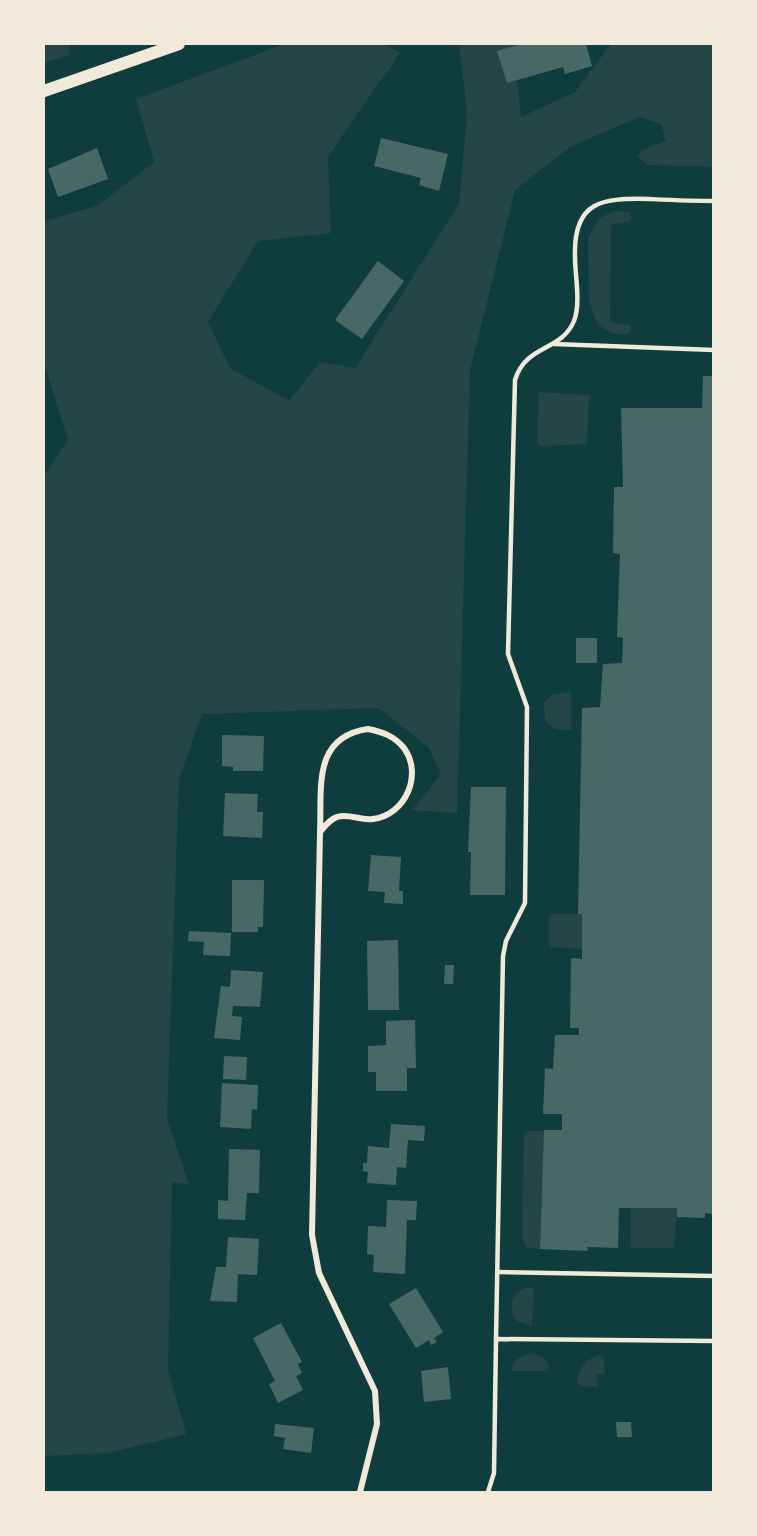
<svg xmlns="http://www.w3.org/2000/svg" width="757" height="1536" font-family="Quicksand,sans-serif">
  <rect width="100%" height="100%" fill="#0f3d3e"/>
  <g fill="#244646">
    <polygon points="44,44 69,44 69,55 44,63"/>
    <polygon points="285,44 385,44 400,53 328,156 331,233 258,241 208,322 230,368 289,401 320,362 355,368 459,204 467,113 459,44 513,44 521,117 575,92 611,44 713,44 713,167 647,165 637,156 647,148 666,141 661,124 639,117 570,147 515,190 470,370 457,813 412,810 441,774 429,748 379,708 202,714 179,779 167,1118 189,1185 172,1182 168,1370 186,1434 109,1453 44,1456 44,476 68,440 44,363 44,221 97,206 154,162 136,99"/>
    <polygon points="614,211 629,212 632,218 629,222 611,224 610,322 630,325 631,331 623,335 613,334 597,324 589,300 588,237 600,218"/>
    <polygon points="539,392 589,395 587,444 542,446 537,443"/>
    <polygon points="571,692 571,730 555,729 546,722 543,704 551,695"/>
    <polygon points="553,914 582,914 582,949 549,947 549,918"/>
    <polygon points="527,1131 544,1131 543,1199 541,1200 540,1249 527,1248 522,1237 524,1133"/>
    <polygon points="630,1207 677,1208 674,1248 631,1248"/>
    <path d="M527,1287L534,1289L532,1326L517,1321C507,1308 511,1293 527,1287Z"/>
    <path d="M528,1354C537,1354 544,1357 549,1365L547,1371H513C511,1361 520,1356 528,1354Z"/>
    <path d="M599,1355L604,1358L605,1374H597V1387L580,1386L577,1382C578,1369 586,1359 599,1355Z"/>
  </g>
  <g fill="#486865">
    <polygon points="521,44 586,44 592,66 565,74 563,67 507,83 497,51"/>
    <polygon points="381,138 448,154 439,191 419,185 421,178 374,166"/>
    <polygon points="97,148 108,179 58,197 48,169"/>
    <polygon points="378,261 404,281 362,339 335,320"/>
    <polygon points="703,376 714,376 714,1214 705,1213 705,1218 677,1217 677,1208 619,1208 618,1248 587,1247 588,1251 540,1249 544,1130 562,1130 562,1114 543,1114 545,1068 553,1069 555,1035 579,1035 579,1028 570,1028 571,958 582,959 582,914 578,914 582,708 600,707 603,664 622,663 623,638 617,637 620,554 613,553 614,487 623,487 621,408 702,408"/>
    <rect x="576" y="638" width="21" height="25"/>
    <polygon points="222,735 264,736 263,771 233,771 233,767 222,766"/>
    <polygon points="471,787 506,787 505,895 470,895 471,852 468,852"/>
    <polygon points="225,793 258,794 257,812 263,812 262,838 223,836"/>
    <polygon points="371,855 401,857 399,891 403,891 403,904 384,903 385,892 368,891"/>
    <polygon points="232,880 264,880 263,927 258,927 258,932 232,932"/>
    <polygon points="189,931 231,933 230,956 203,955 204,942 188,941"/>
    <polygon points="398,940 399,1010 368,1010 367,941"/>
    <polygon points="445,965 454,965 453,984 444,984"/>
    <polygon points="231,970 263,972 260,1007 233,1006 232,1016 242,1017 240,1040 214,1038 221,986 230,987"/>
    <polygon points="415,1020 416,1068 407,1068 407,1091 376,1091 376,1072 368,1072 368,1046 386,1045 386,1021"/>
    <polygon points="224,1056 247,1057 246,1080 223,1079"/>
    <polygon points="222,1083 258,1085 257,1110 252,1109 251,1129 220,1127"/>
    <polygon points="391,1124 425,1126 424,1141 408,1140 406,1168 397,1167 396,1185 367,1183 368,1172 363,1171 363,1163 367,1163 368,1146 389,1148"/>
    <polygon points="229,1149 260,1150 259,1193 247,1193 245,1220 218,1219 218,1200 228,1201"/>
    <polygon points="387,1200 417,1201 416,1220 407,1220 405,1274 373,1272 374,1255 367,1254 368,1226 386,1227"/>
    <polygon points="228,1237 259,1239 257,1275 238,1274 237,1302 210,1301 216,1267 226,1267"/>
    <polygon points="416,1288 443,1332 434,1338 437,1342 431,1345 429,1340 416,1348 389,1304"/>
    <polygon points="281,1323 302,1362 298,1364 302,1373 296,1376 303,1390 278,1403 269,1384 275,1381 253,1338"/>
    <polygon points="448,1367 451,1399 424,1402 421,1371"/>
    <polygon points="616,1422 631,1422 632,1437 617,1437"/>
    <polygon points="275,1424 314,1428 311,1453 283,1449 285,1438 274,1436"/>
  </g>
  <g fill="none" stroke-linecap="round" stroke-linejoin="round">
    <g stroke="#f1e9da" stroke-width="4.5">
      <polyline points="554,344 714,350"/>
      <polyline points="498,1272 714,1276"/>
      <path d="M496,1339L503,956L506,941L525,903L527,707L508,654L515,380C526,344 561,352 574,321C581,303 575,276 575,257C573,200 603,198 649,199C671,200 692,201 714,201"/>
      <polyline points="488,1492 494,1473 496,1339 714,1341"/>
    </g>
    <g stroke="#f1e9da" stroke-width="6">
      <path d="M368,729C383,732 394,736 404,748C423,774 406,815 373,819C360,821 349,813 337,817C330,819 324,827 320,832C322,788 312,737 368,729Z"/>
      <polyline points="320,832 312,1235 319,1273 375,1391 377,1424 360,1492"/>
    </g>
    <polyline stroke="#f1e9da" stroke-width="12" points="44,91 179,44"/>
  </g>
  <rect width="757" height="1536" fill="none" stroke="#f1e9da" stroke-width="90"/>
</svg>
